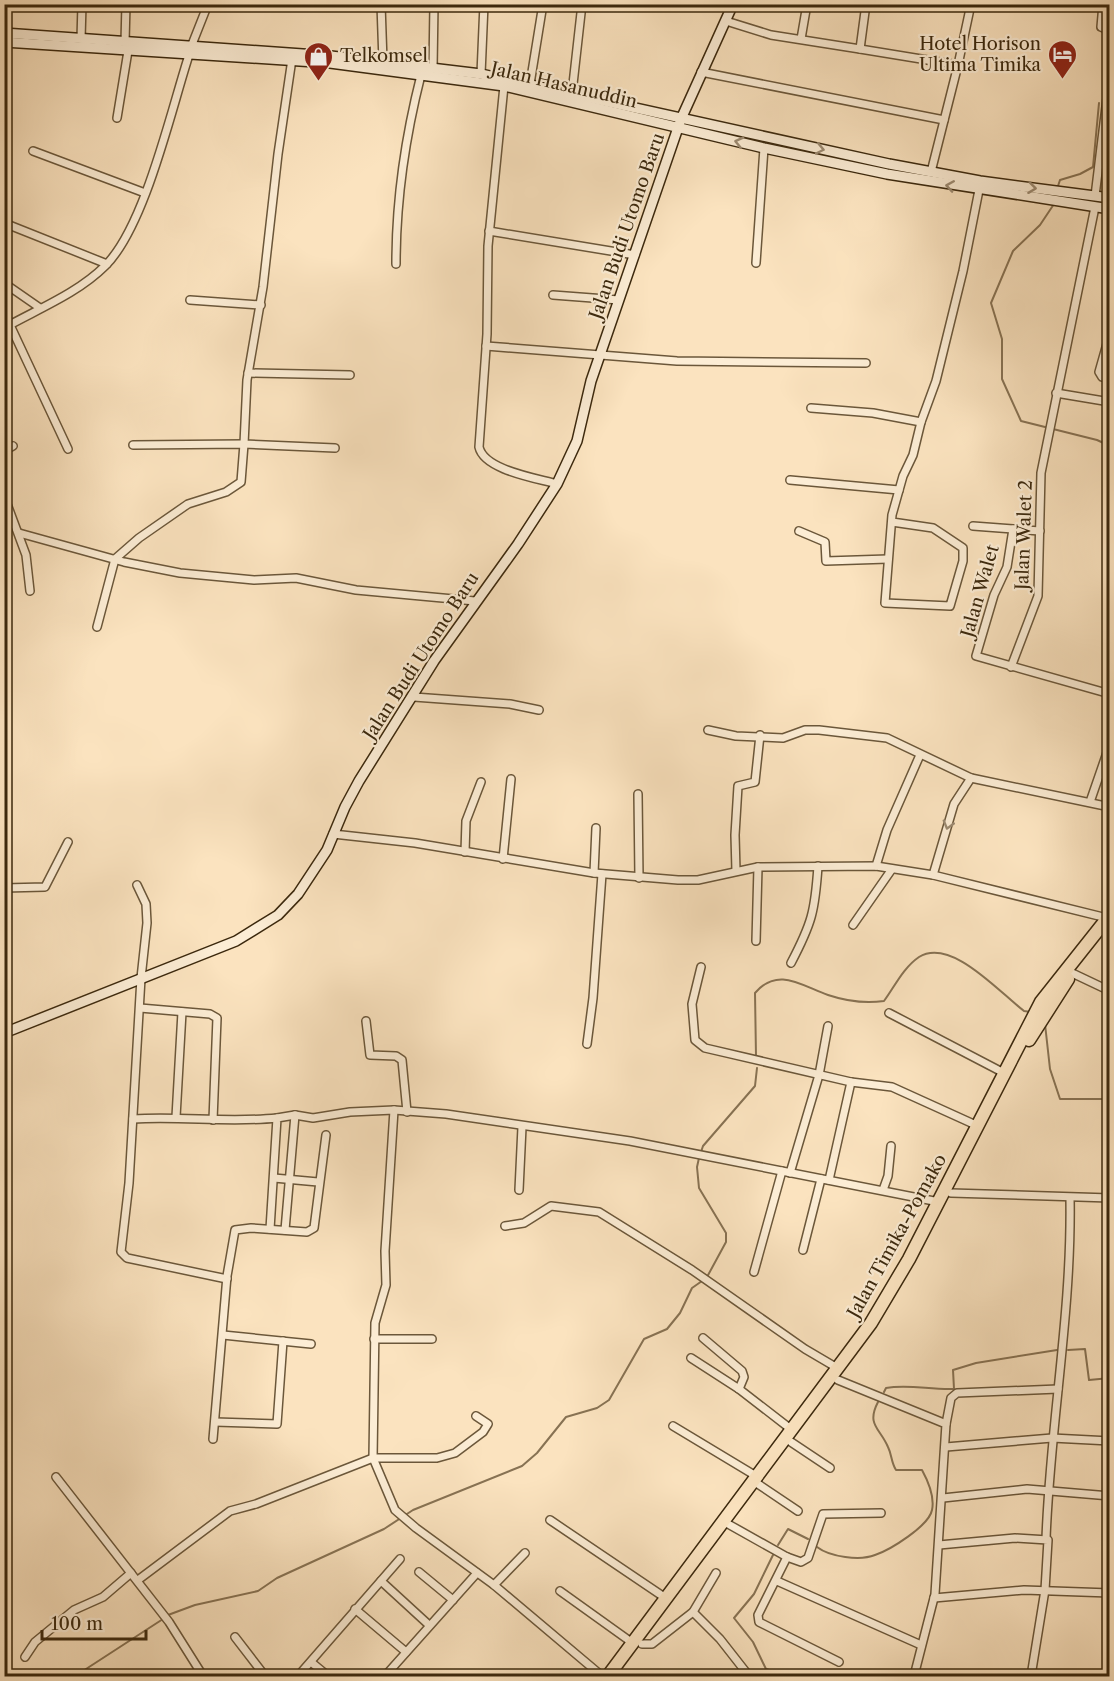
<svg xmlns="http://www.w3.org/2000/svg" width="1114" height="1681" font-family="'Libre Caslon Text',serif">
  <rect width="100%" height="100%" fill="#fbe3bf"/>
  <filter id="stains"><feTurbulence type="fractalNoise" baseFrequency=".00333" numOctaves="4"/><feColorMatrix values="0 0 0 0 .2 0 0 0 0 .09 0 0 0 0 .02 0 0 0 .5 -.17"/></filter>
  <radialGradient id="worn" r=".72"><stop offset=".6" stop-color="#630" stop-opacity="0"/><stop offset="1" stop-color="#630" stop-opacity=".3"/></radialGradient>
  <g fill="none" stroke-linecap="round" stroke-linejoin="round">
    <g stroke="#877253" stroke-width="2">
      <polyline points="1057,189 1060,180 1080,174 1093,167 1099,103"/>
      <polyline points="1054,204 1040,225 1013,251 991,303 1002,339 1002,379 1021,421 1097,440 1110,446"/>
      <polyline points="1045,1024 1050,1069 1060,1099 1110,1099"/>
      <path d="M756,1056L755,993C778,966 802,986 828,995C846,1001 864,1004 884,1001C895,986 903,968 919,957C951,937 999,992 1024,1011L1031,1012"/>
      <polyline points="701,1152 703,1146 755,1086 757,1068"/>
      <polyline points="699,1158 697,1167 699,1188 726,1233 726,1242 707,1277"/>
      <polyline points="1068,1350 1085,1349 1089,1380 1110,1378"/>
      <path d="M884,1392L886,1388C909,1384 930,1390 954,1389L953,1370L976,1363L1057,1350"/>
      <polyline points="778,1545 788,1529 808,1539"/>
      <path d="M817,1547C830,1557 860,1561 875,1555C890,1550 929,1526 932,1510C935,1496 928,1481 922,1470H896C891,1462 892,1455 888,1447C880,1428 866,1425 878,1402"/>
      <polyline points="773,1555 754,1594 734,1618 753,1642 766,1669 790,1676"/>
      <polyline points="168,1615 195,1605 258,1591 277,1578 384,1529 413,1510 522,1466 537,1453 566,1417 597,1408 609,1400 644,1339 667,1329 680,1313 692,1288 702,1281"/>
      <polyline points="79,1676 86,1669 163,1619"/>
    </g>
    <defs>
      <g id="street">
        <polyline points="381,4 383,62"/>
        <polyline points="1103,4 1101,27 1110,31"/>
        <polyline points="726,21 771,35 860,49 866,4"/>
        <polyline points="81,39 82,4"/>
        <polyline points="801,39 807,4"/>
        <polyline points="125,42 126,4"/>
        <polyline points="191,47 208,4"/>
        <polyline points="860,49 958,65 971,4"/>
        <polyline points="292,59 278,154 263,287 247,380 244,444 335,448"/>
        <polyline points="433,68 434,4"/>
        <polyline points="701,72 944,120"/>
        <polyline points="481,74 484,4"/>
        <polyline points="530,84 543,4"/>
        <path d="M504,86L488,246L487,334L479,447C484,470 536,478 557,484"/>
        <polyline points="572,93 582,4"/>
        <polyline points="117,118 128,51"/>
        <polyline points="33,151 145,193"/>
        <polyline points="931,172 958,65"/>
        <polyline points="1095,196 1110,74"/>
        <polyline points="4,223 107,264"/>
        <polyline points="489,231 635,255"/>
        <polyline points="756,263 764,148"/>
        <path d="M396,264C396,199 405,138 421,75"/>
        <polyline points="4,283 40,308"/>
        <polyline points="553,295 619,300"/>
        <polyline points="190,300 261,305"/>
        <polyline points="10,325 68,449"/>
        <path d="M4,328C38,309 78,293 105,266C145,227 171,110 189,55"/>
        <polyline points="1110,333 1099,372 1102,377 1110,378"/>
        <polyline points="486,346 677,361 866,363"/>
        <polyline points="248,373 350,375"/>
        <polyline points="1056,393 1110,402"/>
        <polyline points="811,408 873,413 921,422"/>
        <polyline points="4,451 13,446"/>
        <polyline points="790,480 899,490"/>
        <polyline points="4,496 26,555 30,591"/>
        <polyline points="892,522 933,528 963,548 963,561 950,606 885,603 892,515 903,476 913,455 921,422 936,381 963,271 979,190"/>
        <polyline points="973,526 1013,529"/>
        <polyline points="799,531 825,542 826,561 888,559"/>
        <polyline points="1040,531 1013,529 1007,567 994,595 976,656 1110,694"/>
        <polyline points="19,533 124,562 180,573 254,580 296,578 356,590 475,601"/>
        <polyline points="97,627 115,559 139,538 188,504 226,492 241,482 244,444 133,445"/>
        <polyline points="1011,667 1038,596 1041,473 1095,207"/>
        <polyline points="414,697 510,704 539,710"/>
        <polyline points="708,730 736,736 783,738 805,730 819,730 887,738 971,778 1110,807"/>
        <polyline points="638,794 639,878"/>
        <polyline points="1090,802 1110,744"/>
        <polyline points="333,834 415,843 594,873 678,880 698,880 758,867 876,866 933,875 1107,918"/>
        <polyline points="465,852 466,821 481,782"/>
        <polyline points="503,859 511,779"/>
        <polyline points="876,866 887,830 920,755"/>
        <polyline points="736,871 735,835 738,786 755,782 760,735"/>
        <polyline points="594,873 596,828"/>
        <polyline points="933,875 954,804 971,778"/>
        <polyline points="137,885 146,904 147,923 141,978 129,1183 121,1252 127,1258 227,1279"/>
        <polyline points="4,888 45,887 68,842"/>
        <polyline points="853,925 892,869"/>
        <polyline points="756,941 758,867"/>
        <path d="M791,963C812,923 815,911 818,866"/>
        <polyline points="701,967 692,1004 695,1040 705,1048 851,1082 892,1087 978,1126"/>
        <polyline points="1072,973 1110,991"/>
        <polyline points="140,1008 210,1014 217,1018 213,1120"/>
        <polyline points="889,1013 1004,1073"/>
        <polyline points="366,1021 370,1055 396,1056 402,1060 407,1112"/>
        <polyline points="587,1044 593,998 602,874"/>
        <polyline points="394,1110 385,1251 386,1285 375,1323 373,1458 395,1510 416,1528 494,1585 602,1676"/>
        <polyline points="176,1117 182,1012"/>
        <path d="M133,1119C182,1116 229,1123 277,1118"/>
        <polyline points="790,1173 819,1075 828,1026"/>
        <polyline points="274,1178 318,1182"/>
        <polyline points="829,1180 851,1082"/>
        <polyline points="519,1190 522,1127"/>
        <polyline points="883,1190 888,1176 891,1146"/>
        <polyline points="951,1193 1110,1198"/>
        <polyline points="505,1226 524,1223 551,1206 599,1212 692,1270 805,1349 839,1369"/>
        <polyline points="270,1229 277,1118 295,1115 313,1118 350,1112 394,1110 446,1114 630,1141 939,1202"/>
        <polyline points="285,1230 295,1115"/>
        <polyline points="803,1250 821,1179"/>
        <polyline points="754,1272 782,1171"/>
        <polyline points="223,1335 311,1344"/>
        <polyline points="703,1338 742,1371 744,1377 739,1389"/>
        <polyline points="374,1339 432,1339"/>
        <polyline points="691,1358 739,1389 792,1430"/>
        <polyline points="838,1380 946,1424 935,1594 914,1676"/>
        <polyline points="215,1422 277,1424 283,1341"/>
        <polyline points="946,1424 951,1398 957,1393 1058,1389"/>
        <polyline points="673,1426 756,1476"/>
        <polyline points="213,1439 227,1276 235,1230 251,1228 307,1232 314,1228 326,1135"/>
        <polyline points="791,1442 830,1468"/>
        <polyline points="946,1447 1052,1438 1110,1441"/>
        <polyline points="56,1477 169,1622 203,1676"/>
        <polyline points="758,1484 798,1511"/>
        <polyline points="943,1498 1027,1489 1110,1496"/>
        <polyline points="550,1520 667,1599"/>
        <polyline points="728,1524 787,1557 801,1562 808,1558 823,1514 881,1513"/>
        <path d="M1046,1539C1050,1425 1072,1312 1070,1198"/>
        <polyline points="939,1545 1015,1538 1048,1540 1045,1590 1031,1676"/>
        <polyline points="787,1557 758,1615 759,1622 839,1662"/>
        <polyline points="419,1572 453,1600"/>
        <polyline points="138,1580 230,1511 256,1504 373,1458 437,1458 455,1453 483,1432 488,1424 476,1416"/>
        <polyline points="381,1581 429,1625"/>
        <polyline points="777,1581 921,1645"/>
        <polyline points="494,1585 525,1553"/>
        <polyline points="560,1591 634,1644"/>
        <polyline points="934,1598 1024,1590 1110,1593"/>
        <polyline points="355,1609 406,1652"/>
        <polyline points="693,1612 720,1639 749,1676"/>
        <polyline points="235,1637 265,1676"/>
        <polyline points="642,1644 652,1644 693,1612 716,1573"/>
        <polyline points="25,1657 35,1642 74,1610 103,1597 131,1573"/>
        <polyline points="311,1662 328,1676"/>
        <polyline points="298,1676 400,1559"/>
        <polyline points="385,1676 477,1573"/>
      </g>
      <g id="secondary">
        <polyline points="4,33 331,56 481,74 889,164 980,181 1110,198"/>
        <polyline points="4,42 330,63 504,86 764,148 887,174 1110,209"/>
        <polyline points="4,1033 236,941 278,915 298,894 327,850 345,807 359,781 434,661 518,544 557,484 577,441 591,381 681,119 733,4"/>
      </g>
      <g id="highway">
        <polyline points="1029,1040 1068,979"/>
        <polyline points="608,1676 871,1323 909,1259 1041,1002 1110,915"/>
      </g>
    </defs>
    <use href="#street" stroke="#6b573a" stroke-width="10"/>
    <use href="#secondary" stroke="#3b280d" stroke-width="12"/>
    <use href="#highway" stroke="#3b280d" stroke-width="15"/>
    <use href="#street" stroke="#fcedd5" stroke-width="7"/>
    <use href="#secondary" stroke="#fcedd5" stroke-width="9"/>
    <use href="#highway" stroke="#fbe3bf" stroke-width="12"/>
  </g>
  <defs><path id="oneway-chevron" d="M-2-3.5L2.5 0L-2 3.5" fill="none" stroke-width="1.6" stroke-linecap="round" stroke-linejoin="round" transform="scale(1.5)"/></defs>
  <g stroke="#9c8a71">
    <use href="#oneway-chevron" transform="translate(739 142) rotate(-167)"/>
    <use href="#oneway-chevron" transform="translate(820 149) rotate(12)"/>
    <use href="#oneway-chevron" transform="translate(950 186) rotate(-171)"/>
    <use href="#oneway-chevron" transform="translate(1032 188) rotate(7)"/>
    <use href="#oneway-chevron" transform="translate(948 825) rotate(106)"/>
  </g>
  <defs>
    <symbol id="hotel-pin" viewBox="-11 -11 22 30"><path d="M0 17L-7.5 6A9.5 9.5 0 1 1 7.5 6Z" fill="#8f2418" stroke="#fcedd5"/><path d="M-6-4.5h1.5V1H6V5H4.5V3h-9V5H-6ZM-4 0a1.8 1.8 0 1 1 3.6 0ZM.5 0V-2.5h3Q6-2.5 6 0Z" fill="#fff"/></symbol>
    <symbol id="shop-pin" viewBox="-11 -11 22 30"><path d="M0 17L-7.5 6A9.5 9.5 0 1 1 7.5 6Z" fill="#8f2418" stroke="#fcedd5"/><path d="M-5-2.5h2.3a2.7 3.5 0 0 1 5.4 0H5L5.5 6h-11ZM-1.5-2.5h3a1.5 2.3 0 0 0-3 0Z" fill="#fff"/></symbol>
  </defs>
  <g fill-rule="evenodd">
    <use href="#hotel-pin" x="1046" y="38" width="33" height="45"/>
    <use href="#shop-pin" x="302" y="40" width="33" height="45"/>
  </g>
  <g text-anchor="middle" dominant-baseline="central" stroke-width="4.5" stroke-linejoin="round" paint-order="stroke">
    <g font-size="18" fill="#3b280d" stroke="#fcedd5" text-anchor="end">
      <text x="1041" y="44">Hotel Horison<tspan x="1041" dy="21">Ultima Timika</tspan></text>
      <text x="340" y="56" text-anchor="start">Telkomsel</text>
    </g>
    <g font-size="18" fill="#3b280d" stroke="#fcedd5">
      <text transform="translate(564 85) rotate(13)">Jalan Hasanuddin</text>
      <text transform="translate(627 226) rotate(-71)">Jalan Budi Utomo Baru</text>
      <text transform="translate(1024 535) rotate(-88)">Jalan Walet 2</text>
      <text transform="translate(980 591) rotate(-74)">Jalan Walet</text>
      <text transform="translate(421 656) rotate(-57)">Jalan Budi Utomo Baru</text>
      <text transform="translate(897 1236) rotate(-61)">Jalan Timika-Pomako</text>
    </g>
  </g>
  <rect width="1114" height="1681" fill="none" stroke="#fbe3bf" stroke-width="24"/>
  <rect x="6" y="6" width="1102" height="1669" fill="none" stroke="#3b280d" stroke-width="3"/>
  <rect x="12" y="12" width="1090" height="1657" fill="none" stroke="#3b280d" stroke-width="1.5"/>
  <path d="M42 1630v9h104v-9" fill="none" stroke="#3b280d" stroke-width="3"/>
  <text x="51" y="1630" font-size="18" fill="#3b280d" stroke="#fcedd5" stroke-width="4.5" paint-order="stroke">100 m</text>
  <rect width="100%" height="100%" filter="url(#stains)"/>
  <rect width="100%" height="100%" fill="url(#worn)"/>
</svg>
